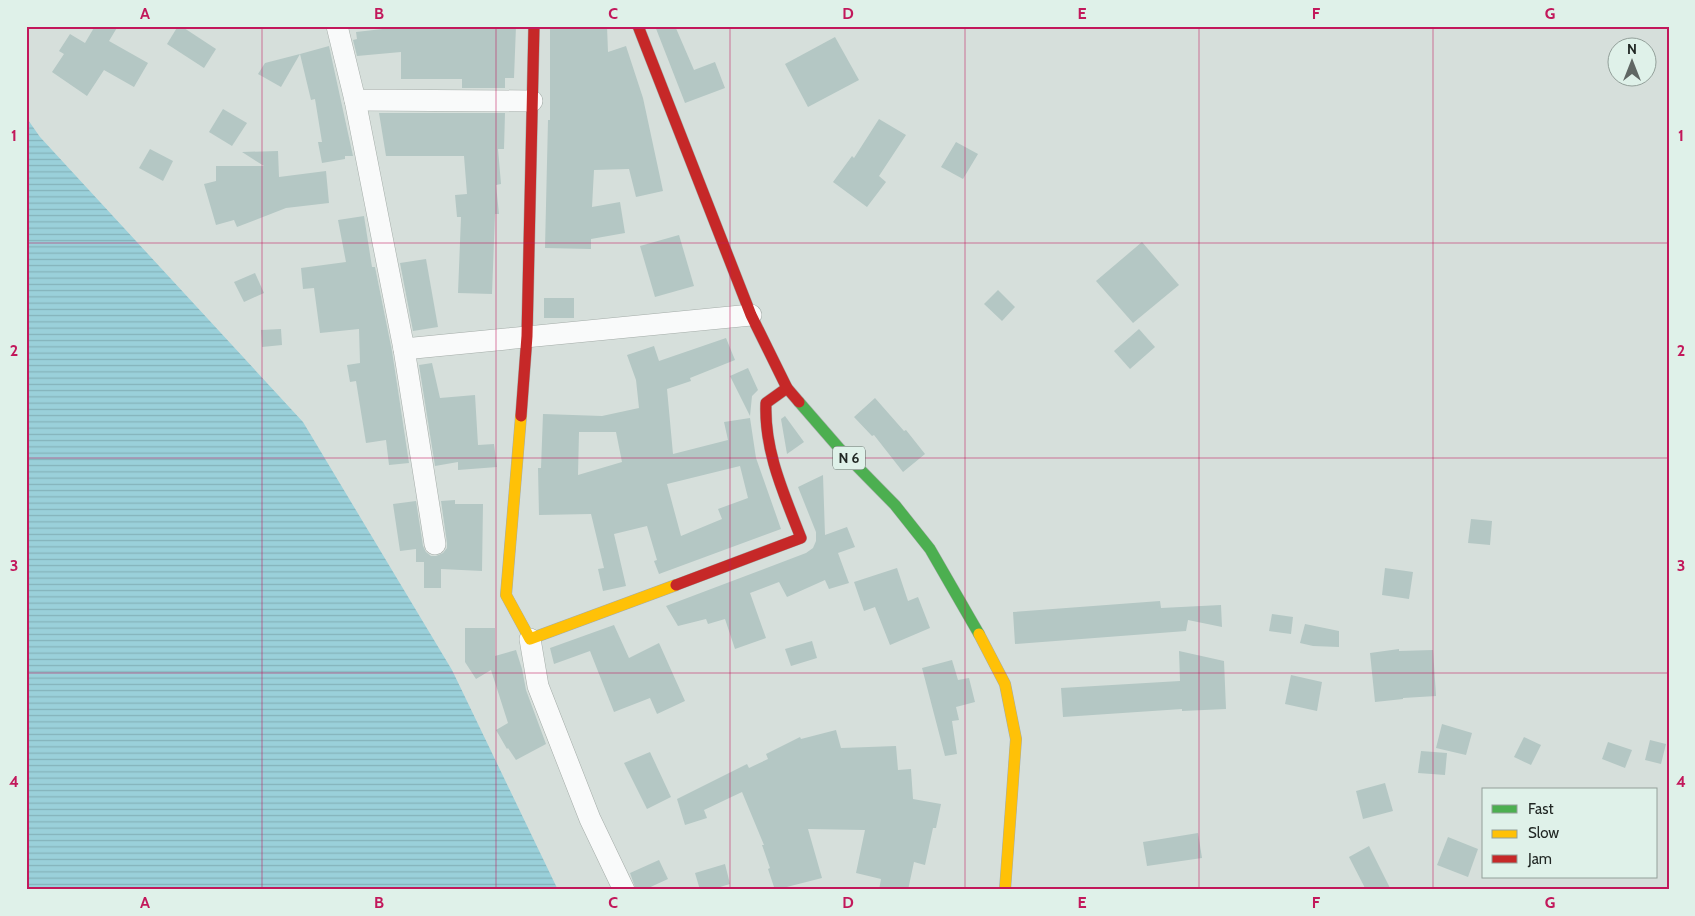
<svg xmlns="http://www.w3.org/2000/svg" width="1695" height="916" font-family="Cabin,sans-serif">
  <defs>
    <pattern id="water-rules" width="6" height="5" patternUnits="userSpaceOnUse" patternTransform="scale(1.25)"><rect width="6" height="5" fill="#9ad0da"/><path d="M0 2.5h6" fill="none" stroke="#84b3bb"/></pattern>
  </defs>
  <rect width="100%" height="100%" fill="#d6dfdb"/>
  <polygon fill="url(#water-rules)" points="26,117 40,137 303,422 452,670 558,890 26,890"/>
  <g fill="#b4c7c4" fill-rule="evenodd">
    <polygon points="95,26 118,26 109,41 148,63 134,87 104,70 87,96 52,72 64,54 59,51 70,34 85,43"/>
    <polygon points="178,26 181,26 216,49 204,68 167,44"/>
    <polygon points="409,26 516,26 514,78 505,78 505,88 462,88 462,79 401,79 401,52 357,56 353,40 357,39 356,32"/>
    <polygon points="550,26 607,26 608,52 626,46 643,98 663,191 636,197 629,169 594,170 592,207 620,202 625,233 591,239 591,249 545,248 548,120 550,120"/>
    <polygon points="655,26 675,26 694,70 715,62 725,88 685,103"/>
    <polygon points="835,37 859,80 808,107 785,64"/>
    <polygon points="329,46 353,156 345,156 345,159 322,163 318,142 322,142 315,99 311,100 300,54"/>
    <polygon points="300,54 281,87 258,74 265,63"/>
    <polygon points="223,109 247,123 232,146 209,132"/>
    <polygon points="379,113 505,113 504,149 498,149 501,184 496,185 499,214 495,214 492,294 458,293 461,217 457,217 455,195 467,194 464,156 386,156"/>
    <polygon points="879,119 906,135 879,176 886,182 867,207 833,182 852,156 854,158"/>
    <polygon points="956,142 978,154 963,179 941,167"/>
    <polygon points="150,149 173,161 163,181 139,168"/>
    <polygon points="278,151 279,177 326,171 329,203 286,208 237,227 234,220 216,225 204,184 216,181 216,166 264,166 242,152"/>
    <polygon points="364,216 372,267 375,267 392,351 409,463 389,465 386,440 366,443 356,381 350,382 347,365 360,363 359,329 320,333 314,288 303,289 301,268 346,262 338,220"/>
    <polygon points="679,235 694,286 655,297 640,246"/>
    <polygon points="1142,242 1179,285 1133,323 1096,281"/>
    <polygon points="426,259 438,327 413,331 400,263"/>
    <polygon points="255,273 264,293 244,302 234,282"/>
    <polygon points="998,290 1015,307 1002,321 984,304"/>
    <rect x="544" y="298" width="30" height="20"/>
    <polygon points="281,329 282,345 262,347 261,330"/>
    <polygon points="1139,329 1155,347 1130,369 1114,351"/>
    <path d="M726,338L735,360L690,378L691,381L667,389L673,454L728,440L724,422L750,418L756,458L781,529L659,574L654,561L657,560L647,526L614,534L626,586L603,591L598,569L604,568L591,514L539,515L538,468H541L543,414L602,416L639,408L636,380L627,355L654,346L659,361ZM579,432H616L622,462L578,475ZM740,466L748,498L718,509L722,519L681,536L667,484Z"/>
    <polygon points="432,363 440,398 475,395 478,445 494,444 497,467 458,470 458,462 435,466 419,365"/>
    <polygon points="748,368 758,390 752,396 750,416 730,376"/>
    <polygon points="875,398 904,431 906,430 925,454 903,472 874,435 872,436 854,417"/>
    <polygon points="785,416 804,442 787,454 781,419"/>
    <polygon points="823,475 825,535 847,527 855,547 838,553 849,583 829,589 825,580 787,597 779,582 750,593 766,638 735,649 725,619 708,624 706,619 678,626 666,606 806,553 813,548 816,541 816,532 798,487"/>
    <polygon points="455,500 455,504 483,504 482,571 441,569 441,588 424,588 424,562 416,562 416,549 400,551 393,504 416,501 423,546 426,552 431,556 436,556 443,553 447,548 447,543 441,501"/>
    <polygon points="1471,519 1492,521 1490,545 1468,543"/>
    <polygon points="897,568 908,601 918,597 930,628 890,645 875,607 864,611 854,582"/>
    <polygon points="1385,568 1413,572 1409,599 1382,595"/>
    <polygon points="1160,601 1161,608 1221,605 1222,627 1188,620 1186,631 1015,644 1013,612"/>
    <polygon points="1272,614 1293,617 1291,634 1269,631"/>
    <polygon points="1305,624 1339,631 1339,647 1313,646 1300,643"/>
    <polygon points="614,625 629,658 659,643 685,701 657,714 650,698 614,712 590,651 554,664 550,648"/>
    <polygon points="465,628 495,628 495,656 516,650 522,669 526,690 546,744 516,760 508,748 507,749 496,730 508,723 491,670 476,679 465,662"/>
    <polygon points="812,641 817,658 791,666 785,649"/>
    <polygon points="1399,649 1399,651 1433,650 1436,696 1403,698 1403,699 1375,702 1370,653"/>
    <polygon points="1179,651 1224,661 1226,709 1182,711 1182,709 1063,717 1061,688 1180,681"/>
    <polygon points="952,660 958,680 969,678 975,702 956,707 959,720 952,721 957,754 945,756 922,668"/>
    <polygon points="1291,675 1322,682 1317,711 1285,704"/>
    <polygon points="1442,724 1472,733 1466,755 1436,748"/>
    <polygon points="836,730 841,748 896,746 898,770 911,769 913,799 941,804 936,828 933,828 925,865 914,862 908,890 879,890 881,879 856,873 865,830 808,829 822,878 775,890 768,869 770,868 762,845 764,845 742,792 704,810 707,818 685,825 677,799 747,764 749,768 768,759 766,754 800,737 801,739"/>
    <polygon points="1524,737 1541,745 1531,765 1514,757"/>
    <polygon points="1650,740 1666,744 1661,764 1645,760"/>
    <polygon points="1608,742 1632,750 1625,768 1602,759"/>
    <polygon points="1421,751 1447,753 1445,775 1418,773"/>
    <polygon points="650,752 671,797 647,809 624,763"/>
    <polygon points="1385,783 1393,811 1363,819 1356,791"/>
    <polygon points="1198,833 1202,858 1147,866 1143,842"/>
    <polygon points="1448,837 1478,849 1468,877 1437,865"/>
    <polygon points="1369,846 1391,890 1366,890 1349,857"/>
    <polygon points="659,860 668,879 644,890 636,890 630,873"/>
    <polygon points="725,864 730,884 710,890 700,890 695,873"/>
  </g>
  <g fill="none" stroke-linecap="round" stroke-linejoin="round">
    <defs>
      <g id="street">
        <polyline points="337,26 355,100 532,101"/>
        <polyline points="355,100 404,349 435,544"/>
        <polyline points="404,349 751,315"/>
        <polyline points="530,639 538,686 590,819 624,890"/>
      </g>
      <polyline id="fast" points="799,402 839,448 895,505 930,549 979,634"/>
      <g id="slow">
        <polyline points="521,416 506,595 530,639 676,585"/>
        <polyline points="979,634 1005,684 1016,739 1005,890"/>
      </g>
      <g id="jam">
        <polyline points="638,26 751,315 787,388 799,402"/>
        <polyline points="521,416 527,336 534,26"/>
        <path d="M676,585L801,538C784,494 764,451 766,403L787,388"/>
      </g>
    </defs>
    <use href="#street" stroke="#a4aca8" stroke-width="22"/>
    <use href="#fast" stroke="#a4aca8" stroke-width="12"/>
    <use href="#slow" stroke="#a4aca8" stroke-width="12"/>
    <use href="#jam" stroke="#a4aca8" stroke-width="12"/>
    <use href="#street" stroke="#f9fafa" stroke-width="21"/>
    <use href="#fast" stroke="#4caf50" stroke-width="11"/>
    <use href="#slow" stroke="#ffc107" stroke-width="11"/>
    <use href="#jam" stroke="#c62828" stroke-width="11"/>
  </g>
  <path fill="none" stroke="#c2185b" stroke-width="1" stroke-opacity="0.55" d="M262,26V890M496,26V890M730,26V890M965,26V890M1199,26V890M1433,26V890M26,243H1669M26,458H1669M26,673H1669"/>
  <g text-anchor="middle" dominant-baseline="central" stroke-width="4" stroke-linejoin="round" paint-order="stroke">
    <rect fill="#dff1e9" stroke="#5a645f" stroke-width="1" x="833" y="446.5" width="32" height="23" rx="4"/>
    <g font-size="14" font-weight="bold" fill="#212724">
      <text x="849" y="458">N 6</text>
    </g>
  </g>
  <rect width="1695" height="916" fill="none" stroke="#dff1e9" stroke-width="55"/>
  <rect x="1482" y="788" width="175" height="90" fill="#dff1e9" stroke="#93a09a"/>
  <rect x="1492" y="805" width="25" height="8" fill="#4caf50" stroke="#93a09a"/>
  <text x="1528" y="814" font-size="15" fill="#212724">Fast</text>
  <rect x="1492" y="830" width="25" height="8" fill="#ffc107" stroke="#93a09a"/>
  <text x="1528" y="838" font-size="15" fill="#212724">Slow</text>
  <rect x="1492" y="855" width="25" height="8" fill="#c62828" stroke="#93a09a"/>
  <text x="1528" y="864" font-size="15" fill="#212724">Jam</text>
  <g transform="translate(1632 62)"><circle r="24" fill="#dff1e9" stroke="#93a09a"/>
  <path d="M0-4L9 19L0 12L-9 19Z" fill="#606764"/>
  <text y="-8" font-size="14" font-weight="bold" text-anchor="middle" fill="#212724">N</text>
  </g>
  <rect x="28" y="28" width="1640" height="860" fill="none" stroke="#c2185b" stroke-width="2"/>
  <g font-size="16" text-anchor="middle" font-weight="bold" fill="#c2185b">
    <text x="145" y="19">A</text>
    <text x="379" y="19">B</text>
    <text x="613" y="19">C</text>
    <text x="848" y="19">D</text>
    <text x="1082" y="19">E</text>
    <text x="1316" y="19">F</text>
    <text x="1550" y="19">G</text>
    <text x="14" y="141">1</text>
    <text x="1681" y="141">1</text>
    <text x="14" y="356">2</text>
    <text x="1681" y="356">2</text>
    <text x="14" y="571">3</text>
    <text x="1681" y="571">3</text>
    <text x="14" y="787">4</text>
    <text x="1681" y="787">4</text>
    <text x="145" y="908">A</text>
    <text x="379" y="908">B</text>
    <text x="613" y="908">C</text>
    <text x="848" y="908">D</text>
    <text x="1082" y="908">E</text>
    <text x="1316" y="908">F</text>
    <text x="1550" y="908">G</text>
  </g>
</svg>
